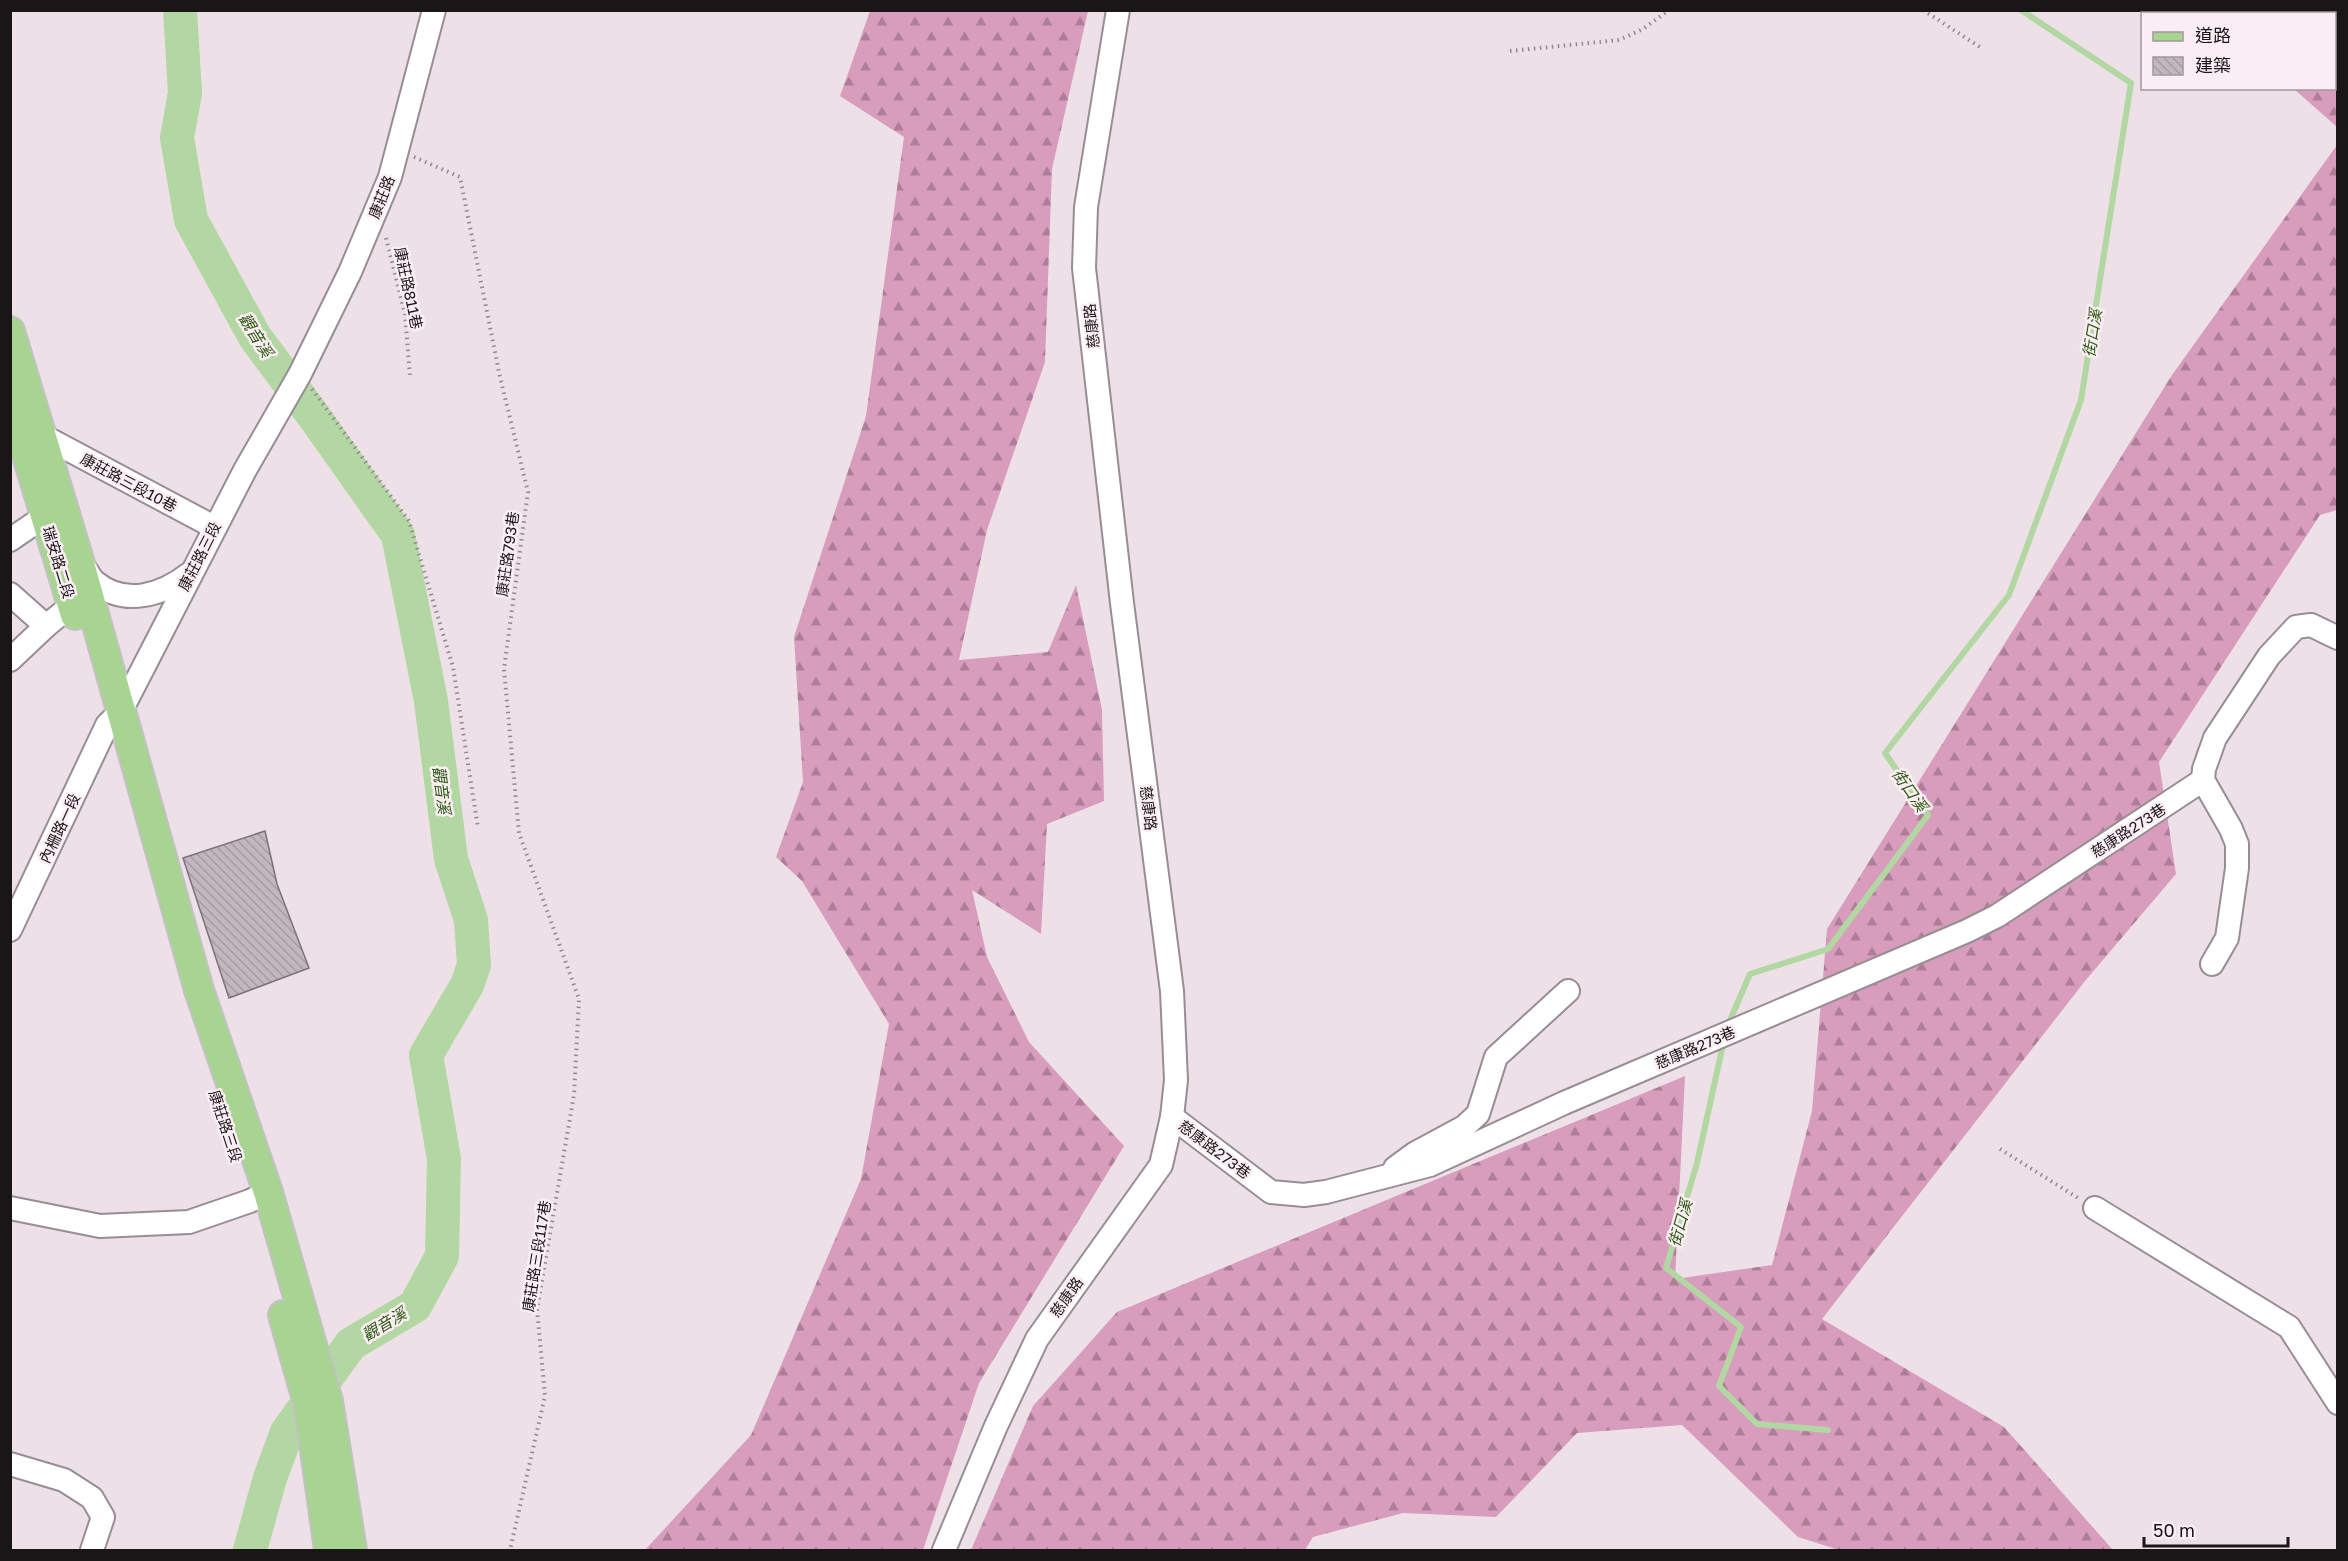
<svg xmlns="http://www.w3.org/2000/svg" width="2348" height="1561" font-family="'Golos Text','Noto Sans TC',sans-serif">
  <defs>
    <pattern id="forest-firs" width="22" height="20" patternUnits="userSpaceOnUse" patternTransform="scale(1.5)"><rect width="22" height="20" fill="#d89cbd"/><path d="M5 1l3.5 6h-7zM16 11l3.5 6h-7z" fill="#ae7e99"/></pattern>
    <pattern id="building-back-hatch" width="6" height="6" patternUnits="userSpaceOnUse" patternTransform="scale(1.5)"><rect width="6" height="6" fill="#c2b7bc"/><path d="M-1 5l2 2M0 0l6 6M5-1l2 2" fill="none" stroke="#a69da1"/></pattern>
  </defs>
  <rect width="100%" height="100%" fill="#ede1e7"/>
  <g fill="url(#forest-firs)">
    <polygon points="870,11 1088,11 1052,169 1045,362 987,530 959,660 1048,652 1076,585 1102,710 1104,801 1047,824 1041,934 972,890 987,957 1029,1042 1124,1146 979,1383 923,1550 645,1550 751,1435 861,1179 889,1024 802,881 776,857 803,782 794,637 866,416 904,137 840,96"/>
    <polygon points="2214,11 2337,11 2337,127 2294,89 2334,88 2334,14 2213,13"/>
    <polygon points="2337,145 2337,510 2320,515 2159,762 2176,874 2085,981 1822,1319 2004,1427 2113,1550 1839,1550 1798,1537 1682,1425 1577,1433 1496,1517 1403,1513 1313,1537 1305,1550 971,1550 1033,1406 1117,1312 1685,1076 1675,1279 1772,1265 1812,1111 1827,929 2172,375"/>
  </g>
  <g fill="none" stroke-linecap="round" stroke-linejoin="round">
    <g stroke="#b2d7a2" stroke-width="6">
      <polyline points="1727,1027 1750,974 1828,949 1928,815 1885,753 2009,595 2081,400 2131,83 2021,10"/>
      <polyline points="1724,1040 1697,1163 1666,1268 1741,1327 1719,1386 1757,1424 1828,1430"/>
    </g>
    <polyline stroke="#b2d7a2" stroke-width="34" points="180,10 185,93 177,138 191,220 255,337 313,415 398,535 431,701 451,859 471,920 474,965 467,985 426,1055 444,1159 442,1256 415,1306 351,1344 287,1432 270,1478 250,1550"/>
  </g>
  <polygon fill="url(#building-back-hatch)" stroke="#7d7278" stroke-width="1.5" points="265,831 277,884 309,968 229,998 183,858"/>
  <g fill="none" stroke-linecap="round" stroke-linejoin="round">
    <defs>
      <g id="minor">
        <polyline points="43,436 214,527"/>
        <polyline points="10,540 45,516"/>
        <path d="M82,564C86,569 90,578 95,582C125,607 162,595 189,574"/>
        <polyline points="10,594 46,626"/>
        <polyline points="10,660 46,626 72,605"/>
        <polyline points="10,930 107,725 121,711 245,470 300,374 350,272 390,177 434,10"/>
        <polyline points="2212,964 2227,938 2237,868 2237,844 2231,829 2203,780 2204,769 2215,738 2269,656 2296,627 2311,625 2338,638"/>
        <polyline points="1172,1117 1271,1192 1304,1195 1326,1192 1430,1165 1564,1103 1967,931 1997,916 2203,780"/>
        <polyline points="1395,1168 1414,1154 1464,1127 1478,1114 1496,1057 1568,991"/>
        <polyline points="10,1208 100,1226 189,1222 250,1201 268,1192"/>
        <polyline points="2095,1208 2289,1327 2338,1403"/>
        <polyline points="10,1464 64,1480 92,1498 103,1517 92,1550"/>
        <polyline points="944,1550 996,1426 1037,1339 1161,1165 1172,1117 1176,1080 1172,991 1122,603 1084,268 1086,207 1118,10"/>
      </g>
      <g id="major">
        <polyline points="10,331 79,560 199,990 268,1192 328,1401 352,1550"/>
        <polyline points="10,399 75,615"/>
        <polyline points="283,1315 309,1407 329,1550"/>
      </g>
    </defs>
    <use href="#minor" stroke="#988d93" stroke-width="26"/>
    <use href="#major" stroke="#c3c2c3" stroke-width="32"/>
    <g stroke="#91898d" stroke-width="4" stroke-dasharray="1.5 4.5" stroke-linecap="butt">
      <polyline points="1923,10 1980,47"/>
      <polyline points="1510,51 1619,40 1643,29 1669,10"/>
      <polyline points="414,157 460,177 500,377 528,492 504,669 519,833 579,999 574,1095 537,1309 545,1396 510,1550"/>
      <polyline points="386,238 405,314 410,376"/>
      <polyline points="312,389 409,521 453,667 478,828"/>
      <polyline points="2000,1149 2078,1198"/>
    </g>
    <use href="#minor" stroke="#fff" stroke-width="22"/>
    <use href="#major" stroke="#a7d491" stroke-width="28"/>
  </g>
  <g text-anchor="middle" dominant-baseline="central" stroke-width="5" stroke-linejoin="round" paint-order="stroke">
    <g font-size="15" fill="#1a1618" stroke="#faeef4">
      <text transform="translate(381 197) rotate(-68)">康莊路</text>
      <text transform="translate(409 288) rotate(78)">康莊路811巷</text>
      <text transform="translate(1091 326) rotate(-96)">慈康路</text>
      <text transform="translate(129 482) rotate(28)">康莊路三段10巷</text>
      <text transform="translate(507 554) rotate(-82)">康莊路793巷</text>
      <text transform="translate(199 556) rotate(-63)">康莊路三段</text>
      <text transform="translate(59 562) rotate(73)">瑞安路二段</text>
      <text transform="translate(1149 808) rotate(83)">慈康路</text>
      <text transform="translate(59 828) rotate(-65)">內柵路一段</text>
      <text transform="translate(2128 830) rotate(-33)">慈康路273巷</text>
      <text transform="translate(1695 1047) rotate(-23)">慈康路273巷</text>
      <text transform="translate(226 1126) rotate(72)">康莊路三段</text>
      <text transform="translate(1215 1149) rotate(37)">慈康路273巷</text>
      <text transform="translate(536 1256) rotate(-81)">康莊路三段117巷</text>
      <text transform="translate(1066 1297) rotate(-55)">慈康路</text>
    </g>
    <g font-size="16" font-style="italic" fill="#2a580f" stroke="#faeef4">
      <text transform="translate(2092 333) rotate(-81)">街口溪</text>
      <text transform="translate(256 335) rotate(58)">觀音溪</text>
      <text transform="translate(442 790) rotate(83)">觀音溪</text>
      <text transform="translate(1910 790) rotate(55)">街口溪</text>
      <text transform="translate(1680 1223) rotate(-74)">街口溪</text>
      <text transform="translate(384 1324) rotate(-31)">觀音溪</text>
    </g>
  </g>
  <rect width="2348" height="1561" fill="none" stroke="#1a1618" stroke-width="24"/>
  <rect x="2141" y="12" width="195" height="78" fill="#faeef4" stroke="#a0989c" stroke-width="1.5"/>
  <rect x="2153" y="32" width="30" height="9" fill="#a7d491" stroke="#a0989c" stroke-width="1.5"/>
  <text x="2195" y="42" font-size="18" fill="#1a1618">道路</text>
  <rect x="2153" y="57" width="30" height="18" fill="url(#building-back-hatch)" stroke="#a0989c" stroke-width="1.5"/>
  <text x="2195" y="72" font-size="18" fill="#1a1618">建築</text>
  <path d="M2144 1537v9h144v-9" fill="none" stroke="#1a1618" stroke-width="3"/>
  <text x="2153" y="1537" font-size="18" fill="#1a1618" stroke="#faeef4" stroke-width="4.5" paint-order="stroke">50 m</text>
</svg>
